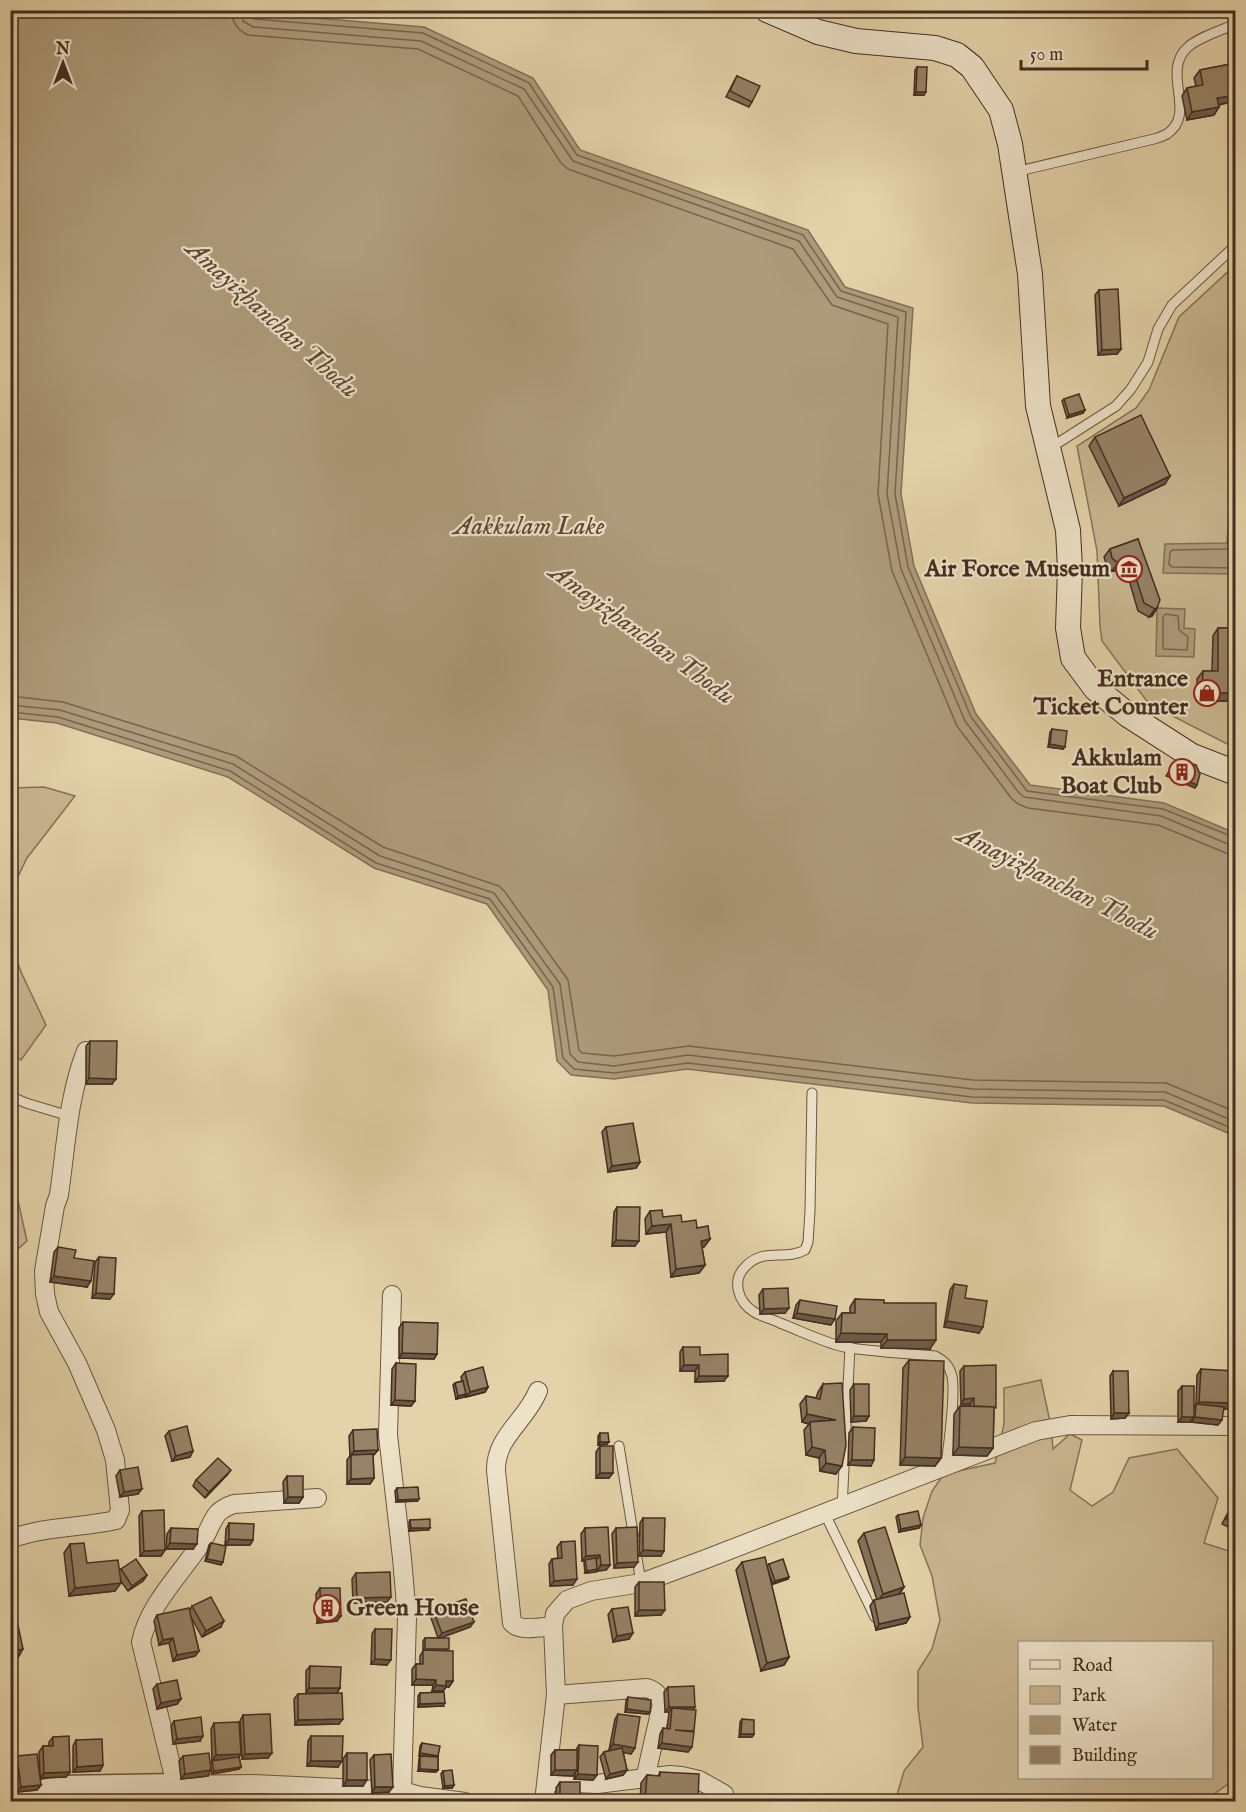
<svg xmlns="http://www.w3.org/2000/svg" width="1246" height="1812" font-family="'IM FELL English',serif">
  <rect width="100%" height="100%" fill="#e4d3aa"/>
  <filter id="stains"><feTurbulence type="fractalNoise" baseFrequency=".00333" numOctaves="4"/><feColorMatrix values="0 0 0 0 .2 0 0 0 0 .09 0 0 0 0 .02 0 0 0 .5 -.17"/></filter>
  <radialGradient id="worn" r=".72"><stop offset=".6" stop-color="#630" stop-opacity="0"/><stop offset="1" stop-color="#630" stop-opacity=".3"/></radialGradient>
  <g fill="#c9b792" stroke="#867258" stroke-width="1.5" fill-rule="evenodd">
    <polygon points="1235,265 1235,748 1149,704 1102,641 1100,626 1097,551 1077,446 1136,408 1149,390 1179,317"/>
    <polygon points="44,787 75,796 27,858 11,891 11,788"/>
    <polygon points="10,941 21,972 46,1025 21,1060 11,1054"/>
    <polygon points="11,1118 18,1122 14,1183 27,1241 11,1255"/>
    <path d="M1041,1380L1051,1426L1053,1449L1070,1434L1082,1440L1070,1490L1092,1506L1113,1492L1129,1458L1177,1449L1218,1498L1204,1543L1235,1553V1779L1204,1801L895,1802L904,1771L923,1747L918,1707V1671L932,1649L940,1620L932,1576L920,1545L923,1518L932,1491L944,1474L995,1463L1004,1424V1388ZM1020,1642H1212V1778H1020Z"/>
  </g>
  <g fill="#ad9b7b" stroke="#836f56" stroke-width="1.5">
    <polygon points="218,10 424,27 533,78 580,150 808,230 845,287 913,308 901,494 914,566 976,714 1030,785 1164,803 1235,833 1235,1136 1164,1106 972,1103 687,1069 614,1079 571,1075 557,1061 548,990 487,904 374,868 228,777 57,723 11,718 11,11"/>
    <polygon points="1230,497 1235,497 1235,574 1163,573 1165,544 1227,543"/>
    <polygon points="1157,608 1185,609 1184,628 1195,629 1194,657 1156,656"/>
  </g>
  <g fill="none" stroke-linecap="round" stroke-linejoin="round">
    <g stroke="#78644d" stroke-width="1.5">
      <path d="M231,10C232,22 237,30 248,35L418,49L518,96L561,163L568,169L793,249L832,305L888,324L878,494L892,571L957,726L1012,799L1018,804L1028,808L1158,825L1226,853L1236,854"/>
      <polyline points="241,10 243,21 253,27 421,41 524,89 573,161 799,241 837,297 898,317 887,494 901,569 965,721 1019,793 1024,797 1161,816 1228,844 1236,845"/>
      <polyline points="248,10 249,17 254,19 423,33 529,83 577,155 803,235 841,291 906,312 895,494 908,567 971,717 1027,791 1163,809 1236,838"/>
      <polyline points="1236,504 1233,543 1231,547 1226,549 1172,550 1170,553 1169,564 1172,567 1236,568"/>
      <polygon points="1166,614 1178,616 1179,630 1188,637 1187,650 1163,649 1163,617"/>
      <polyline points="10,696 63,702 236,756 383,847 499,886 505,892 568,980 579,1050 582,1053 614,1056 689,1046 973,1080 1166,1083 1236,1112"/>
      <polyline points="10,705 60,710 233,764 380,856 494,893 560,984 570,1054 578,1062 614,1066 688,1055 973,1089 1165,1092 1236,1122"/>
      <polyline points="10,712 58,717 230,771 376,863 490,899 553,987 563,1058 574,1069 614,1073 688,1063 972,1097 1164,1100 1236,1130"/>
    </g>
    <defs>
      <g id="service">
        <path d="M1015,172L1154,139C1158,138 1163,136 1167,134C1198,113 1160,72 1188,47C1199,37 1222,30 1236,24"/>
        <polyline points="1050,448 1116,406 1131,389 1148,362 1158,329 1172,305 1236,245"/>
        <path d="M812,1093L810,1211L808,1242L805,1250C785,1261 765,1247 746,1266C731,1280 738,1302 754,1312C762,1317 772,1319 780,1323C801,1331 822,1342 844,1347C874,1352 905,1353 935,1356C943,1360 948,1364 951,1373C957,1387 948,1448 946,1466"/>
        <polyline points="10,1096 26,1103 69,1116"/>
        <polyline points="619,1446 634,1539"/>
        <polyline points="842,1508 850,1347"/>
        <polyline points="825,1514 875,1617"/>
        <polyline points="636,1552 641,1583"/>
      </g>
      <g id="minor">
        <polyline points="392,1295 388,1435 402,1558 407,1618 402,1791"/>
        <path d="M538,1391C526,1421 495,1437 496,1471L512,1623C521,1632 541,1627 553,1626"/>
        <path d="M317,1498L234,1504C228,1506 223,1508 218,1513C211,1521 208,1533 202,1542C181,1574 149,1604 141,1642L176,1785L253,1784L402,1791L420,1796L465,1802"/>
        <path d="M10,1539C46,1526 80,1528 116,1520L120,1510L115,1460L106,1430L77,1363L49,1312L45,1294L44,1271L55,1206L59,1195C66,1147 68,1096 86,1051"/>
        <path d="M556,1695L647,1688C656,1691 659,1695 662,1704L645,1779"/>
        <polyline points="555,1782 597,1784 670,1775 682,1776 699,1780 724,1794"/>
        <polyline points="544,1802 556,1695 553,1626 555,1614 567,1600 591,1591 641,1583 706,1559 1036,1431 1070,1425 1236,1426"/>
      </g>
      <polyline id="tertiary" points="10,1799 60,1787 176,1785 182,1802"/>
      <polyline id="secondary" points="767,10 818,32 856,41 935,48 957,55 972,67 1001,110 1010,144 1030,274 1038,406 1068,530 1070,569 1068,628 1073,658 1096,689 1128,715 1192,756 1236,773"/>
    </defs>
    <use href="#service" stroke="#6b5642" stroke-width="11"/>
    <use href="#minor" stroke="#6b5642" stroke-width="20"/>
    <use href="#tertiary" stroke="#6b5642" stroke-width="25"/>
    <use href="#secondary" stroke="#432d1f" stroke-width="26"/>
    <use href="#service" stroke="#ede2c8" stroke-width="9"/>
    <use href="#minor" stroke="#ede2c8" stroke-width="18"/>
    <use href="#tertiary" stroke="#ede2c8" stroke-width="22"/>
    <use href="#secondary" stroke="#ede2c8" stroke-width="24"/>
  </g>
  <g fill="#827159" stroke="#432d1f" stroke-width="1.5">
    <polygon points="1236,63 1236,101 1219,105 1214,115 1187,120 1182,96 1187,88 1196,86 1194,78 1200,70"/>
    <polygon points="917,67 924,95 914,95 915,70"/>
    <polygon points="737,76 752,102 749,107 726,97 734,81"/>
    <polygon points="1099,290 1121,349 1117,354 1098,355 1095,295"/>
    <polygon points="1064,399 1085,410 1083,413 1067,418 1062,401"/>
    <polygon points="1095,437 1165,484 1119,506 1089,446"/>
    <polygon points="1138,539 1157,608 1152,616 1149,617 1138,611 1127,573 1123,571 1112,571 1107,566 1104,557 1110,549"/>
    <polygon points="1218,628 1236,628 1236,700 1235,701 1197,701 1197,679 1203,671 1212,671 1213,636"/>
    <polygon points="1052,729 1063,749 1048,747 1050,732"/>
    <polygon points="90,1041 112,1084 86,1084 86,1046"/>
    <polygon points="606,1127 640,1162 636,1168 608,1172 602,1132"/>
    <polygon points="617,1207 635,1246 612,1246 614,1212"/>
    <polygon points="650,1211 663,1217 682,1222 697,1228 710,1239 704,1247 702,1248 705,1265 699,1273 671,1277 666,1232 646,1234 645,1219"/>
    <polygon points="58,1247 87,1287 50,1282 54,1252"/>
    <polygon points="99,1257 110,1299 92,1298 95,1262"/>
    <polygon points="954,1284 965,1298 979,1333 944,1327 950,1290"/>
    <polygon points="763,1289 785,1313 760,1314 759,1295"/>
    <polygon points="855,1299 884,1303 930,1349 881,1348 881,1342 836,1342 836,1321 842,1313 850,1313 850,1307"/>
    <polygon points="800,1300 831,1325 793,1318 796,1305"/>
    <polygon points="403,1322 437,1354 434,1359 399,1358 399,1328"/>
    <polygon points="683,1347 700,1355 724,1381 695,1382 695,1371 680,1371 680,1352"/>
    <polygon points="909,1360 941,1458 935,1466 900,1465 903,1368"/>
    <polygon points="396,1363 415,1401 411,1406 391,1405 392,1369"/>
    <polygon points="964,1366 994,1411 993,1448 987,1456 953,1455 954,1414 960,1406 970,1406 970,1404 961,1404 960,1371"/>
    <polygon points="1201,1369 1232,1403 1228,1409 1224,1409 1218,1425 1191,1422 1191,1421 1190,1422 1178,1422 1178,1391 1182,1386 1194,1407 1196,1404 1197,1375"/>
    <polygon points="1113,1371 1129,1413 1125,1418 1111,1419 1110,1376"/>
    <polygon points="465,1372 488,1387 485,1392 466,1397 465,1395 464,1397 456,1399 453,1385 455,1383 462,1381 461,1377"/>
    <polygon points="823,1384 836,1474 820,1471 819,1458 806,1455 804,1430 809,1424 802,1422 800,1404 806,1396 816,1398 818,1392"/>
    <polygon points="854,1384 869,1416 866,1421 851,1422 850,1390"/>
    <polygon points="853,1427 871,1466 848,1465 849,1433"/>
    <polygon points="353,1430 378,1450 373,1455 374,1478 370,1484 347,1484 347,1460 350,1456 349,1436"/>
    <polygon points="169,1431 193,1451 190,1457 172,1461 165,1436"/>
    <polygon points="600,1433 607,1444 598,1445 598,1436"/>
    <polygon points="600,1446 609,1478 596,1478 596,1452"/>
    <polygon points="120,1470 138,1494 120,1497 116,1476"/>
    <polygon points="227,1475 205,1498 193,1486 196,1480"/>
    <polygon points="287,1476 303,1497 299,1503 284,1503 283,1482"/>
    <polygon points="397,1488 417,1501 396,1502 395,1491"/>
    <polygon points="1236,1497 1236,1531 1222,1524"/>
    <polygon points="142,1511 165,1550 161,1556 140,1556 139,1516"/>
    <polygon points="898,1515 921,1525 919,1528 899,1532 896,1517"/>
    <polygon points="643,1518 661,1556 639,1556 640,1523"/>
    <polygon points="410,1520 428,1530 409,1531 409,1522"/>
    <polygon points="229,1523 253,1540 250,1545 225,1545 226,1529"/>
    <polygon points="171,1528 193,1549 166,1549 167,1534"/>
    <polygon points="585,1528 610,1565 606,1570 597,1571 597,1570 596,1572 585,1573 584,1563 585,1561 582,1561 581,1534"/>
    <polygon points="616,1528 634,1567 614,1568 612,1534"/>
    <polygon points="864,1533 904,1587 899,1595 906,1623 876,1630 870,1606 874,1600 877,1600 858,1541"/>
    <polygon points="561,1542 573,1585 550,1586 549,1564 552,1559 558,1558 557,1547"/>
    <polygon points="211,1543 223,1562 221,1565 205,1561 209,1545"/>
    <polygon points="70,1544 87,1563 119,1571 121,1569 147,1575 143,1581 128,1591 120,1580 115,1591 69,1596 64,1553"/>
    <polygon points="742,1562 767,1566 769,1564 788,1579 773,1584 767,1568 789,1657 784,1665 761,1671 736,1570"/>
    <polygon points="356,1573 387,1602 353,1603 352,1579"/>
    <polygon points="639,1582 661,1615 635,1616 635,1587"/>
    <polygon points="320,1588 337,1621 317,1623 316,1594"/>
    <polygon points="192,1606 221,1627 202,1637 191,1617 199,1651 195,1656 173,1661 169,1643 159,1645 154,1621 157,1615 190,1610"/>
    <polygon points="612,1609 629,1639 613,1642 608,1615"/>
    <polygon points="433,1610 470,1627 439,1638 448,1651 453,1681 449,1687 446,1687 443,1691 432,1691 433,1685 412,1685 412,1669 416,1664 420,1664 420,1656 423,1651 423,1641 425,1638 438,1638 430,1615"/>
    <polygon points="375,1629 387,1665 371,1664 372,1634"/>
    <polygon points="310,1666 340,1688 337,1693 339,1724 295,1725 294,1699 298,1694 325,1693 306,1693 306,1671"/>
    <polygon points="157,1684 181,1699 177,1704 157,1709 153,1689"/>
    <polygon points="668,1687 695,1707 693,1710 693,1732 688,1752 658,1748 660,1734 663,1728 667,1729 669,1712 665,1712 664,1692"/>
    <polygon points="420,1693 443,1706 418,1707 418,1696"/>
    <polygon points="628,1697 648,1714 625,1712 626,1700"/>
    <polygon points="618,1714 635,1748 631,1754 623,1752 627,1770 623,1775 606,1779 600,1757 604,1752 611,1750 609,1750 615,1719"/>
    <polygon points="243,1715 268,1758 242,1759 240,1721"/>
    <polygon points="742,1719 754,1734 752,1737 739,1737 740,1722"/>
    <polygon points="174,1721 200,1741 173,1744 171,1726"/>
    <polygon points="214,1723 241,1754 239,1757 241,1767 239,1769 212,1774 211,1767 208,1776 181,1779 179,1761 183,1756 211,1764 212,1761 221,1760 212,1760 211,1729"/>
    <polygon points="311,1736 338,1767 307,1766 308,1741"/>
    <polygon points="53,1737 70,1772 66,1777 40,1778 39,1752 43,1746 49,1746 49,1742"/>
    <polygon points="76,1740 103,1765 100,1771 73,1772 73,1746"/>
    <polygon points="422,1743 438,1756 438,1770 436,1772 418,1771 419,1759 420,1756 419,1756 420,1746"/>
    <polygon points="579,1745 597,1775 593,1780 574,1779 575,1774 573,1776 551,1775 551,1755 555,1750 576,1750"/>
    <polygon points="347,1753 363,1786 343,1786 343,1759"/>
    <polygon points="374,1755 389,1792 372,1793 370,1760"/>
    <polygon points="17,1756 41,1785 37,1790 17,1792 13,1762"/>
    <polygon points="443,1771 454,1785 452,1788 443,1788 441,1774"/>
    <polygon points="660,1772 698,1802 640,1802 641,1783 647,1775 658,1776"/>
    <polygon points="560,1782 579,1802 556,1802 556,1788"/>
  </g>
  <g fill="#6a5c48" stroke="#432d1f" stroke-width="1.5">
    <polygon points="916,92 926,92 924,95 914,95"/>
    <polygon points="1236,95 1236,101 1212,106 1217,98"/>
    <polygon points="1219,107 1214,115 1187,120 1192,112"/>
    <polygon points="1121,349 1117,354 1098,355 1102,350"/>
    <polygon points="1085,410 1083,413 1067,418 1069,415"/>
    <polygon points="1170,476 1165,484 1119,506 1124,498"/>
    <polygon points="1118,563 1129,563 1123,571 1112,571"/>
    <polygon points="1157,608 1152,616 1149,617 1155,609"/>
    <polygon points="1202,693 1236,693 1236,700 1235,701 1197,701"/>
    <polygon points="1050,744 1065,747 1063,749 1048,747"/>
    <polygon points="1168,773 1197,785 1195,788 1166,776"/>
    <polygon points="89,1078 116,1079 112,1084 86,1084"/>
    <polygon points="640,1162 636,1168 608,1172 612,1166"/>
    <polygon points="671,1224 666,1232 646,1234 652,1226"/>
    <polygon points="710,1239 704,1247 696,1249 701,1241"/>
    <polygon points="616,1240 639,1241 635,1246 612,1246"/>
    <polygon points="705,1265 699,1273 671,1277 676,1269"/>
    <polygon points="54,1276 91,1281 87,1287 50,1282"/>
    <polygon points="96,1293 114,1294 110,1299 92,1298"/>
    <polygon points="789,1308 785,1313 760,1314 764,1309"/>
    <polygon points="797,1313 835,1319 831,1325 793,1318"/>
    <polygon points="947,1321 983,1327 979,1333 944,1327"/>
    <polygon points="841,1333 887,1334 881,1342 836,1342"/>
    <polygon points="887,1340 936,1340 930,1349 881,1348"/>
    <polygon points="402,1353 437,1354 434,1359 399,1358"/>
    <polygon points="684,1365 699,1365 695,1371 680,1371"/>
    <polygon points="699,1376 728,1376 724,1381 695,1382"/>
    <polygon points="488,1387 485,1392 466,1397 470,1392"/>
    <polygon points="466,1394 464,1397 456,1399 458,1396"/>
    <polygon points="974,1398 970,1404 961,1404 964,1399"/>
    <polygon points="395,1400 415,1401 411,1406 391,1405"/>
    <polygon points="1199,1402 1232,1403 1228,1409 1195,1407"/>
    <polygon points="1114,1413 1129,1413 1125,1418 1111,1419"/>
    <polygon points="807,1414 836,1420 810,1422 809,1424 802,1422"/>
    <polygon points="854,1416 869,1416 866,1421 851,1422"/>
    <polygon points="1182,1417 1194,1417 1190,1422 1178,1422"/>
    <polygon points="1195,1417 1222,1420 1218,1425 1191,1422"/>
    <polygon points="600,1442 609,1442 607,1444 598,1445"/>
    <polygon points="812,1447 825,1450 819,1458 806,1455"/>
    <polygon points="959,1447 993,1448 987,1456 953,1455"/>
    <polygon points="378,1450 374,1455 350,1456 354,1451"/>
    <polygon points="193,1451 190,1457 172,1461 176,1456"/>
    <polygon points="905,1457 941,1458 935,1466 900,1465"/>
    <polygon points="852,1460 874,1460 871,1466 848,1465"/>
    <polygon points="826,1463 842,1466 836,1474 820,1471"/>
    <polygon points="231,1470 227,1475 205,1498 209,1492"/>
    <polygon points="600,1473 613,1473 609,1478 596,1478"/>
    <polygon points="374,1478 370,1484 347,1484 351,1479"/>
    <polygon points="142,1489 138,1494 120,1497 124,1492"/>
    <polygon points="288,1497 303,1497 299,1503 284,1503"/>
    <polygon points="419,1499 417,1501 396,1502 398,1500"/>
    <polygon points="921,1525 919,1528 899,1532 901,1529"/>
    <polygon points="411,1528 430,1528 428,1530 409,1531"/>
    <polygon points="229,1539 253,1540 250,1545 225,1545"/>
    <polygon points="170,1543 197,1544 193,1549 166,1549"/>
    <polygon points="165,1550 161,1556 140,1556 144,1551"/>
    <polygon points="643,1550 664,1551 661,1556 639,1556"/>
    <polygon points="600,1555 596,1560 582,1561 586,1556"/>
    <polygon points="207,1559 223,1562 221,1565 205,1561"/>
    <polygon points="638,1562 634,1567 614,1568 617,1563"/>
    <polygon points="601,1565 610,1565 606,1570 597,1571"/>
    <polygon points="597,1569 596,1572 585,1573 587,1571"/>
    <polygon points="147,1575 143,1581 128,1591 132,1586"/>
    <polygon points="789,1577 788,1579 773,1584 775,1581"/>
    <polygon points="577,1579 573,1585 550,1586 554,1581"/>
    <polygon points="121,1583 115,1591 69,1596 75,1588"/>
    <polygon points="904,1587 898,1595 877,1602 883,1594"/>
    <polygon points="391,1597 387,1602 353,1603 357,1598"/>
    <polygon points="639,1610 665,1610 661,1615 635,1616"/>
    <polygon points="341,1616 337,1621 317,1623 321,1618"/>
    <polygon points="910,1617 906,1623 876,1630 879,1624"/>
    <polygon points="224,1621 221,1627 202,1637 206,1631"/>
    <polygon points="474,1622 470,1627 438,1639 442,1633"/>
    <polygon points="633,1633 629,1639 613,1642 617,1636"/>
    <polygon points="173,1638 169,1643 159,1645 163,1640"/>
    <polygon points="23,1649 18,1658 10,1659 10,1652"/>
    <polygon points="199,1651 195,1656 173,1661 177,1655"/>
    <polygon points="789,1657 784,1665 761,1671 767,1663"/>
    <polygon points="375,1659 391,1660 387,1665 371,1664"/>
    <polygon points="416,1679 436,1680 433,1685 412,1685"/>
    <polygon points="446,1681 453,1681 449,1687 446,1687 443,1691 432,1691 436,1685"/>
    <polygon points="309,1688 340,1688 336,1694 306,1693"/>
    <polygon points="181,1699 177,1704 157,1709 161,1703"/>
    <polygon points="445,1703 443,1706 418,1707 420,1704"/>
    <polygon points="669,1707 695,1707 691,1712 672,1708 669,1712 665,1712"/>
    <polygon points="627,1709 650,1712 648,1714 625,1712"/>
    <polygon points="343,1719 339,1724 295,1725 298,1720"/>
    <polygon points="741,1734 754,1734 752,1737 739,1737"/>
    <polygon points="203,1736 200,1741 173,1744 177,1739"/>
    <polygon points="662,1743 692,1747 688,1752 658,1748"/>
    <polygon points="613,1744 635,1748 631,1754 609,1750"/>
    <polygon points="272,1753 268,1758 242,1759 245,1754"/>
    <polygon points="420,1753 438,1756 436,1759 419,1756"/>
    <polygon points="241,1754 237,1759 212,1760 216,1755"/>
    <polygon points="311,1761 342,1761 338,1767 307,1766"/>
    <polygon points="103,1765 100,1771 73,1772 77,1767"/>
    <polygon points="241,1767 239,1769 212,1774 214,1771"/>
    <polygon points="420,1769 438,1770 436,1772 418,1771"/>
    <polygon points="211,1770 208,1776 181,1779 185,1774"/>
    <polygon points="555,1770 577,1770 573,1776 551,1775"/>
    <polygon points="627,1770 623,1775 606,1779 610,1774"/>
    <polygon points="70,1772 66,1777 40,1778 44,1773"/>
    <polygon points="578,1774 597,1775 593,1780 574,1779"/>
    <polygon points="347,1780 367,1780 363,1786 343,1786"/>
    <polygon points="41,1785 37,1790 17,1792 21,1787"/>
    <polygon points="454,1785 452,1788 443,1788 445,1786"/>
    <polygon points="375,1787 393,1787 389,1792 372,1793"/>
    <polygon points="560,1800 580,1800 579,1802 559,1802"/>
  </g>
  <g fill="#978367" stroke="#432d1f" stroke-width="1.5">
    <polygon points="1236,63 1236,95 1217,98 1219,107 1192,112 1187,88 1203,85 1200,70"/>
    <polygon points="917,67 927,67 926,92 916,92"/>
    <polygon points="737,76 760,86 752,102 730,91"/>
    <polygon points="1118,289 1121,349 1102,350 1099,290"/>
    <polygon points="1079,394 1085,410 1069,415 1064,399"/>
    <polygon points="1141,415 1170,476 1124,498 1095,437"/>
    <polygon points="1138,539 1160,600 1157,608 1155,609 1144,603 1132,565 1129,563 1118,563 1112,558 1110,549"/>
    <polygon points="1218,628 1236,628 1236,693 1202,693 1203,671 1218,671"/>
    <polygon points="1052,729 1067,731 1065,747 1050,744"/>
    <polygon points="1178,760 1196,765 1200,774 1197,785 1168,773"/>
    <polygon points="90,1041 117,1041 116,1079 89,1078"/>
    <polygon points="633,1123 640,1162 612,1166 606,1127"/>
    <polygon points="617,1207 640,1207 639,1241 616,1240"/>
    <polygon points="662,1210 663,1217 681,1215 682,1222 696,1220 697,1228 708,1226 710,1239 701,1241 705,1265 676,1269 671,1224 652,1226 650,1211"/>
    <polygon points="58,1247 76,1250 74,1258 94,1261 91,1281 54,1276"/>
    <polygon points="99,1257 116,1258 114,1294 96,1293"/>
    <polygon points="954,1284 967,1286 965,1298 987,1301 983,1327 947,1321"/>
    <polygon points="788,1288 789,1308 764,1309 763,1289"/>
    <polygon points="855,1299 884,1300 884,1303 936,1303 936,1340 887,1340 887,1334 841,1333 842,1313 855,1313"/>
    <polygon points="800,1300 837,1306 835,1319 797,1313"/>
    <polygon points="403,1322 438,1323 437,1354 402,1353"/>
    <polygon points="683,1347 700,1347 700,1355 728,1354 728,1376 699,1376 699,1365 684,1365"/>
    <polygon points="909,1360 944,1361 941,1458 905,1457"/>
    <polygon points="396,1363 416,1364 415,1401 395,1400"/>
    <polygon points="996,1365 996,1408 994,1408 994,1407 974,1406 974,1398 964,1399 964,1366"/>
    <polygon points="483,1367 488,1387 470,1392 465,1372"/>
    <polygon points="1201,1369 1234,1371 1232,1403 1199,1402"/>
    <polygon points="1113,1371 1128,1371 1129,1413 1114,1413"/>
    <polygon points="463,1381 466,1394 458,1396 455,1383"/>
    <polygon points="842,1383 846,1445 842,1466 826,1463 825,1450 812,1447 810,1422 836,1420 807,1414 806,1396 820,1399 823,1384"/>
    <rect x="854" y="1384" width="15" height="32"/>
    <rect x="1182" y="1386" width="12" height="31"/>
    <polygon points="1196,1404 1224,1407 1222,1420 1195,1417"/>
    <polygon points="960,1406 994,1407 993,1448 959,1447"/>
    <polygon points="187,1426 193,1451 176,1456 169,1431"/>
    <polygon points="853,1427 875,1428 874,1460 852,1460"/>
    <polygon points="377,1429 378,1450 354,1451 353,1430"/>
    <polygon points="600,1433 608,1433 609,1442 600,1442"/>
    <rect x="600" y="1446" width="13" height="27"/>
    <polygon points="373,1454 374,1478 351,1479 351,1455"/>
    <polygon points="218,1458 231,1470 209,1492 196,1480"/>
    <polygon points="138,1467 142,1489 124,1492 120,1470"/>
    <polygon points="287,1476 303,1476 303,1497 288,1497"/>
    <polygon points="418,1487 419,1499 398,1500 397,1488"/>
    <polygon points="1236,1499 1236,1523 1226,1519"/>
    <polygon points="164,1510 165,1550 144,1551 142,1511"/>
    <polygon points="918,1511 921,1525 901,1529 898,1515"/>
    <polygon points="643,1518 665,1518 664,1551 643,1550"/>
    <polygon points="430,1519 430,1528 411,1528 410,1520"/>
    <polygon points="229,1523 254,1524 253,1540 229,1539"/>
    <polygon points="608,1527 610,1565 601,1565 600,1555 586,1556 585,1528"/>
    <polygon points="637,1527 638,1562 617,1563 616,1528"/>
    <polygon points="885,1527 904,1587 883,1594 864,1533"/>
    <polygon points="171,1528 198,1529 197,1544 170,1543"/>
    <polygon points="575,1541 577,1579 554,1581 552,1559 562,1558 561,1542"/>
    <polygon points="84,1543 87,1563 118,1560 121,1583 75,1588 70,1544"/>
    <polygon points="211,1543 226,1546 223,1562 207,1559"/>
    <polygon points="765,1557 789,1657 767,1663 742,1562"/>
    <polygon points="596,1558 597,1569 587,1571 585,1560"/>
    <polygon points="136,1559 147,1575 132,1586 121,1569"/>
    <polygon points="783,1559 789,1577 775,1581 769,1564"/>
    <polygon points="390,1572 391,1597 357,1598 356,1573"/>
    <polygon points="639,1582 664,1582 665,1610 639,1610"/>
    <polygon points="320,1588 340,1588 341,1616 321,1618"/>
    <polygon points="904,1593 910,1617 879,1624 874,1600"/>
    <polygon points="211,1597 224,1621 206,1631 192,1606"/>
    <polygon points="466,1599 474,1622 442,1633 433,1610"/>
    <polygon points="628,1607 633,1633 617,1636 612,1609"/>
    <polygon points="189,1608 199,1651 177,1655 173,1638 163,1640 157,1615"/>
    <polygon points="17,1621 23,1649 10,1652 10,1622"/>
    <polygon points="375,1629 392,1629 391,1660 375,1659"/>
    <rect x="425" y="1638" width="24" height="11"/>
    <polygon points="423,1650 453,1651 453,1681 446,1681 446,1686 436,1685 436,1680 416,1679 416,1664 423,1664"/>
    <polygon points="310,1666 341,1667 340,1688 309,1688"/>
    <polygon points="177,1680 181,1699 161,1703 157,1684"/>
    <polygon points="694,1686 695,1707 669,1707 668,1687"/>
    <polygon points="444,1692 445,1703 420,1704 420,1693"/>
    <polygon points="342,1693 343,1719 298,1720 298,1694"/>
    <polygon points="628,1697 651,1700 650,1712 627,1709"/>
    <polygon points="672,1708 696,1710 694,1731 675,1730 694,1732 692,1747 662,1743 663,1728 670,1729"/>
    <polygon points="270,1714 272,1753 245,1754 243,1715"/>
    <polygon points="618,1714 640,1717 635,1748 613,1744"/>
    <polygon points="201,1717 203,1736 177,1739 174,1721"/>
    <polygon points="742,1719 754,1720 754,1734 741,1734"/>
    <polygon points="239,1722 241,1754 216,1755 214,1723"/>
    <polygon points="69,1736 70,1772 44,1773 43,1746 53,1746 53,1737"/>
    <polygon points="311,1736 343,1736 342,1761 311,1761"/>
    <polygon points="102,1739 103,1765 77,1767 76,1740"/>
    <polygon points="422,1743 440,1746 438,1756 420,1753"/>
    <polygon points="579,1745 598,1746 597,1775 578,1774"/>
    <polygon points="622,1748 627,1770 610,1774 604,1752"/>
    <rect x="555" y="1750" width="22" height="20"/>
    <polygon points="209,1753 211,1770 185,1774 183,1756"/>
    <rect x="347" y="1753" width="20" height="27"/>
    <polygon points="37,1754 41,1785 21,1787 17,1756"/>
    <polygon points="391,1754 393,1787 375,1787 374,1755"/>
    <polygon points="420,1756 438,1757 438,1770 420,1769"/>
    <polygon points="239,1757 241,1767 214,1771 212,1761"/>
    <polygon points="452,1770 454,1785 445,1786 443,1771"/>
    <polygon points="660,1772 699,1774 698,1802 645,1802 647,1775 660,1776"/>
    <rect x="560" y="1782" width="20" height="18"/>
    <polygon points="633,1796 633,1802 606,1802 606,1797"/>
  </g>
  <defs>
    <symbol id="museum-ring" viewBox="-11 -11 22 22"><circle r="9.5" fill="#ede2c8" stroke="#8f2418" stroke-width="1.5"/><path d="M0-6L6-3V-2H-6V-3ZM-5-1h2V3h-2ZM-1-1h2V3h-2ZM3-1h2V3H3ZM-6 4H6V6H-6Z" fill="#8f2418"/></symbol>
    <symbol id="shop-ring" viewBox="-11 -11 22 22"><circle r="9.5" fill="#ede2c8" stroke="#8f2418" stroke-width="1.5"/><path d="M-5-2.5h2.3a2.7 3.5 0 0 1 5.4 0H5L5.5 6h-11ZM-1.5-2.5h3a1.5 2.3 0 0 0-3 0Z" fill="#8f2418"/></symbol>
    <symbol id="building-ring" viewBox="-11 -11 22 22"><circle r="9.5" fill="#ede2c8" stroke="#8f2418" stroke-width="1.5"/><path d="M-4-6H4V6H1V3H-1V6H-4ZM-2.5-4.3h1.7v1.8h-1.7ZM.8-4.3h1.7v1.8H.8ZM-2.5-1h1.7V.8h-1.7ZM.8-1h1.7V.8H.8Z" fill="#8f2418"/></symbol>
  </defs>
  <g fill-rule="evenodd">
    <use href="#museum-ring" x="1114" y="554" width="30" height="30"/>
    <use href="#shop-ring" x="1192" y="678" width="30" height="30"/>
    <use href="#building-ring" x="1167" y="757" width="30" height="30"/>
    <use href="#building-ring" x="312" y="1593" width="30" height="30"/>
  </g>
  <g text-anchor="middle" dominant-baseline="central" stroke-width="4.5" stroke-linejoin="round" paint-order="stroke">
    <g font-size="24" font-weight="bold" fill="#432d1f" stroke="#ede2c8" text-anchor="end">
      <text x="1110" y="569">Air Force Museum</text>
      <text x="1188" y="679">Entrance<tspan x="1188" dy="28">Ticket Counter</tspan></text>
      <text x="1162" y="758">Akkulam<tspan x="1162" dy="28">Boat Club</tspan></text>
      <text x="346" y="1608" text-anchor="start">Green House</text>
    </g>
    <g font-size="26" font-style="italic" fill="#5e4836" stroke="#ede2c8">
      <text transform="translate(272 319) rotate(42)">Amayizhanchan Thodu</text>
      <text x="529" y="526">Aakkulam Lake</text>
      <text transform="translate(642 634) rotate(36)">Amayizhanchan Thodu</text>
      <text transform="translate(1058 883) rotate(27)">Amayizhanchan Thodu</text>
    </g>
  </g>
  <rect width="1246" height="1812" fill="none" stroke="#e4d3aa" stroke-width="36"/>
  <rect x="12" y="12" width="1222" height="1788" fill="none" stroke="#432d1f" stroke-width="3"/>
  <rect x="18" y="18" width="1210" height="1776" fill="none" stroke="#432d1f" stroke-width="1.5"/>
  <rect x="1018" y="1641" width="195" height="138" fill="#ede2c8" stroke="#a99a84" stroke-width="1.5"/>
  <rect x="1030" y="1660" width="30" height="9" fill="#ede2c8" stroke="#a99a84" stroke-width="1.5"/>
  <text x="1072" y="1671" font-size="18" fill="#432d1f">Road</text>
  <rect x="1030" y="1686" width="30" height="18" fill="#c9b792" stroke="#a99a84" stroke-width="1.5"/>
  <text x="1072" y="1701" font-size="18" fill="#432d1f">Park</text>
  <rect x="1030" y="1716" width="30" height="18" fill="#ad9b7b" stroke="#a99a84" stroke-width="1.5"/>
  <text x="1072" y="1731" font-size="18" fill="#432d1f">Water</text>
  <rect x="1030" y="1746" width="30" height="18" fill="#978367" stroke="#a99a84" stroke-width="1.5"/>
  <text x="1072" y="1761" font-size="18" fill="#432d1f">Building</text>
  <g transform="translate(63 63)" stroke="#ede2c8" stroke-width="4.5" paint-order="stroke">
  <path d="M0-4.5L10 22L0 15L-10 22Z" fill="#432d1f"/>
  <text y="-9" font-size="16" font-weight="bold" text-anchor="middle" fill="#432d1f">N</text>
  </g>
  <path d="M1021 60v9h126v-9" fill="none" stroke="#432d1f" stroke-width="3"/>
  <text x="1030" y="60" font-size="18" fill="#432d1f" stroke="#ede2c8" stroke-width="4.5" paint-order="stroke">50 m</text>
  <rect width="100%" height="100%" filter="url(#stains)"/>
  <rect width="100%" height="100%" fill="url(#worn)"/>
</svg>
